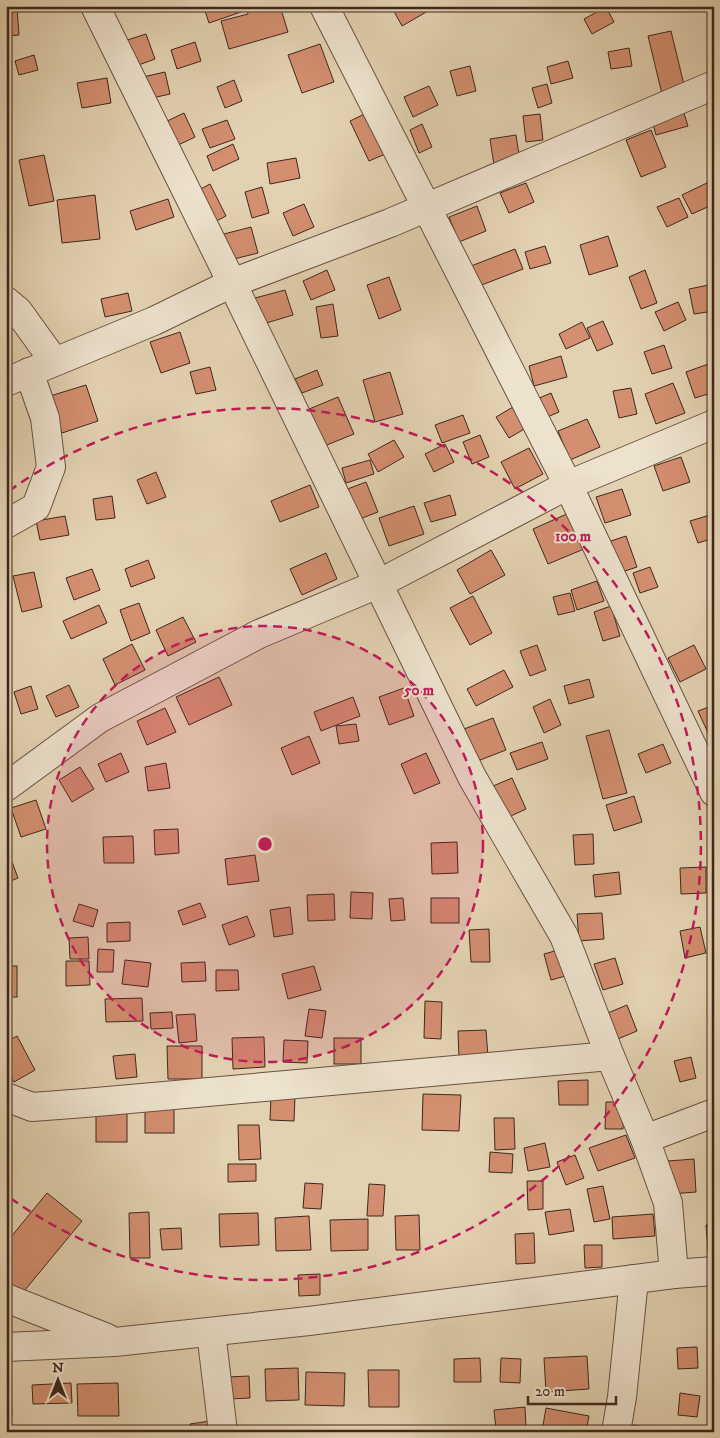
<svg xmlns="http://www.w3.org/2000/svg" width="720" height="1438" font-family="'IM FELL DW Pica',serif">
  <rect width="100%" height="100%" fill="#e3d2b2"/>
  <filter id="stains"><feTurbulence type="fractalNoise" baseFrequency=".004" numOctaves="4"/><feColorMatrix values="0 0 0 0 .2 0 0 0 0 .09 0 0 0 0 .02 0 0 0 .5 -.17"/></filter>
  <radialGradient id="worn" r=".72"><stop offset=".6" stop-color="#630" stop-opacity="0"/><stop offset="1" stop-color="#630" stop-opacity=".3"/></radialGradient>
  <g fill="#d38f70" stroke="#3f261d">
    <polygon points="210,6 243,6 244,11 209,23 204,8"/>
    <polygon points="246,6 280,6 288,32 229,49 221,21 248,14"/>
    <polygon points="391,6 425,6 428,11 402,26"/>
    <polygon points="606,7 614,22 592,34 584,19"/>
    <polygon points="17,8 19,35 6,36 6,9"/>
    <polygon points="671,31 685,89 662,94 648,36"/>
    <polygon points="146,34 155,59 133,67 124,41"/>
    <polygon points="195,42 201,61 177,69 171,50"/>
    <polygon points="320,44 334,82 302,93 288,55"/>
    <polygon points="629,48 632,66 611,69 608,52"/>
    <polygon points="34,55 38,70 19,75 15,61"/>
    <polygon points="568,61 573,78 551,84 547,67"/>
    <polygon points="470,66 476,91 457,96 450,71"/>
    <polygon points="165,72 170,94 148,99 143,77"/>
    <polygon points="107,78 111,103 82,108 77,83"/>
    <polygon points="234,80 242,101 225,108 217,87"/>
    <polygon points="547,84 552,103 538,108 532,88"/>
    <polygon points="429,86 438,105 413,117 404,97"/>
    <polygon points="682,107 688,126 656,135 651,117"/>
    <polygon points="371,111 390,152 369,161 350,121"/>
    <polygon points="184,113 195,137 172,148 161,124"/>
    <polygon points="540,114 543,140 526,142 523,116"/>
    <polygon points="227,120 235,139 210,148 202,129"/>
    <polygon points="422,124 432,147 419,153 410,130"/>
    <polygon points="651,130 666,167 641,177 626,140"/>
    <polygon points="516,135 520,161 494,165 490,139"/>
    <polygon points="233,144 239,159 213,171 207,156"/>
    <polygon points="44,155 54,201 29,206 19,160"/>
    <polygon points="296,158 300,178 270,184 267,163"/>
    <polygon points="711,181 714,186 714,204 692,214 682,195"/>
    <polygon points="526,183 534,202 509,213 500,193"/>
    <polygon points="210,184 226,216 207,226 191,194"/>
    <polygon points="262,187 269,213 252,218 245,192"/>
    <polygon points="95,195 100,239 62,243 57,200"/>
    <polygon points="679,198 688,217 667,227 657,207"/>
    <polygon points="168,199 174,217 136,230 130,211"/>
    <polygon points="304,204 314,227 293,236 283,213"/>
    <polygon points="477,206 486,231 459,242 449,217"/>
    <polygon points="251,227 258,253 230,260 224,234"/>
    <polygon points="608,236 618,266 589,275 580,245"/>
    <polygon points="545,246 551,263 530,269 525,252"/>
    <polygon points="515,249 523,269 479,286 471,266"/>
    <polygon points="327,270 335,290 311,300 303,281"/>
    <polygon points="645,270 657,303 641,309 629,277"/>
    <polygon points="389,277 401,310 379,319 367,285"/>
    <polygon points="714,284 714,311 694,314 689,289"/>
    <polygon points="285,290 293,315 263,324 255,298"/>
    <polygon points="128,293 132,311 105,317 101,299"/>
    <polygon points="678,302 686,320 664,331 655,312"/>
    <polygon points="333,304 338,336 321,338 316,307"/>
    <polygon points="603,321 613,344 597,351 587,328"/>
    <polygon points="582,322 590,338 566,349 559,334"/>
    <polygon points="180,332 190,363 161,373 150,342"/>
    <polygon points="664,345 672,368 652,374 644,352"/>
    <polygon points="561,356 567,377 534,386 529,366"/>
    <polygon points="714,362 714,392 695,398 686,372"/>
    <polygon points="210,367 216,390 196,394 190,372"/>
    <polygon points="317,370 323,385 302,393 295,379"/>
    <polygon points="390,372 403,414 375,422 363,380"/>
    <polygon points="673,383 685,413 656,424 645,394"/>
    <polygon points="86,385 98,421 62,433 50,396"/>
    <polygon points="631,388 637,414 619,418 613,391"/>
    <polygon points="551,393 559,412 545,418 537,399"/>
    <polygon points="338,397 354,434 317,449 302,412"/>
    <polygon points="513,407 526,428 509,438 496,417"/>
    <polygon points="463,415 470,433 442,443 435,425"/>
    <polygon points="587,419 600,447 570,460 558,431"/>
    <polygon points="480,435 489,457 472,464 463,442"/>
    <polygon points="394,440 404,457 378,472 368,454"/>
    <polygon points="445,444 454,462 434,472 425,454"/>
    <polygon points="529,448 543,474 515,489 501,462"/>
    <polygon points="681,457 690,482 663,491 654,466"/>
    <polygon points="370,460 374,474 346,483 342,468"/>
    <polygon points="156,472 166,497 147,504 137,480"/>
    <polygon points="366,482 378,512 357,520 345,490"/>
    <polygon points="310,485 319,507 280,522 271,501"/>
    <polygon points="622,489 631,515 605,523 596,497"/>
    <polygon points="450,495 456,515 431,522 424,503"/>
    <polygon points="112,496 115,518 96,520 93,499"/>
    <polygon points="414,506 424,534 389,546 379,518"/>
    <polygon points="569,513 584,549 548,564 533,529"/>
    <polygon points="710,515 714,525 714,538 698,543 690,521"/>
    <polygon points="65,516 69,535 40,540 36,521"/>
    <polygon points="626,536 637,567 619,573 608,542"/>
    <polygon points="491,550 505,575 470,594 457,570"/>
    <polygon points="326,553 337,579 302,595 290,569"/>
    <polygon points="148,560 155,578 131,587 125,569"/>
    <polygon points="650,567 658,587 640,593 633,573"/>
    <polygon points="92,569 100,590 74,600 66,578"/>
    <polygon points="34,572 42,607 22,612 13,576"/>
    <polygon points="597,581 604,601 577,610 571,590"/>
    <polygon points="570,593 575,611 558,615 553,597"/>
    <polygon points="473,596 492,633 470,645 450,608"/>
    <polygon points="139,603 150,633 131,641 120,610"/>
    <polygon points="99,605 107,623 71,639 63,621"/>
    <polygon points="611,606 620,636 603,641 594,612"/>
    <polygon points="183,617 196,642 168,656 156,630"/>
    <polygon points="132,644 145,670 115,685 103,659"/>
    <polygon points="537,645 546,670 530,676 520,651"/>
    <polygon points="694,645 706,669 680,682 668,658"/>
    <polygon points="504,670 513,687 476,706 467,689"/>
    <polygon points="219,677 232,705 189,725 176,697"/>
    <polygon points="589,679 594,697 569,704 564,686"/>
    <polygon points="69,685 79,707 56,717 46,696"/>
    <polygon points="31,686 38,709 21,714 14,692"/>
    <polygon points="404,688 414,716 389,725 379,697"/>
    <polygon points="353,697 360,716 321,731 314,712"/>
    <polygon points="550,699 561,725 544,733 533,707"/>
    <polygon points="714,705 714,746 698,711"/>
    <polygon points="165,708 176,732 147,745 137,721"/>
    <polygon points="493,718 506,750 475,762 464,729"/>
    <polygon points="356,724 359,741 339,744 336,726"/>
    <polygon points="609,730 627,793 603,799 586,736"/>
    <polygon points="309,736 320,763 292,775 281,748"/>
    <polygon points="542,742 548,759 517,770 510,753"/>
    <polygon points="663,744 671,763 646,773 638,754"/>
    <polygon points="121,753 129,772 106,782 98,764"/>
    <polygon points="426,753 440,783 414,794 401,764"/>
    <polygon points="166,763 170,788 148,791 145,767"/>
    <polygon points="80,767 94,789 72,802 59,780"/>
    <polygon points="512,778 526,809 500,821 486,789"/>
    <polygon points="634,796 642,822 614,831 606,805"/>
    <polygon points="36,800 46,829 21,837 11,808"/>
    <polygon points="178,829 179,853 155,855 154,830"/>
    <polygon points="593,834 594,864 575,865 573,835"/>
    <polygon points="133,836 134,863 104,863 103,837"/>
    <polygon points="457,842 458,873 432,874 431,843"/>
    <polygon points="8,851 18,878 6,883 6,852"/>
    <polygon points="255,855 259,881 228,885 225,859"/>
    <polygon points="706,867 706,893 681,894 680,868"/>
    <polygon points="619,872 621,894 595,897 593,875"/>
    <polygon points="351,892 373,893 372,919 350,918"/>
    <polygon points="334,894 335,920 308,921 307,895"/>
    <polygon points="403,898 405,920 391,921 389,899"/>
    <rect x="431" y="898" width="28" height="25"/>
    <polygon points="200,903 206,917 183,925 178,911"/>
    <polygon points="79,904 98,910 93,927 73,921"/>
    <polygon points="290,907 293,934 274,937 270,910"/>
    <polygon points="602,913 604,939 579,941 577,914"/>
    <polygon points="247,916 255,936 229,945 222,925"/>
    <polygon points="130,922 130,941 107,942 107,923"/>
    <polygon points="700,927 706,953 685,958 680,931"/>
    <polygon points="489,929 490,962 471,962 469,930"/>
    <polygon points="88,937 89,959 70,959 69,938"/>
    <polygon points="98,949 114,950 113,972 97,972"/>
    <polygon points="562,949 569,975 551,980 544,954"/>
    <polygon points="615,958 623,984 603,990 594,964"/>
    <polygon points="125,960 151,963 148,987 122,984"/>
    <polygon points="66,961 89,961 90,985 66,986"/>
    <polygon points="205,962 206,981 182,982 181,963"/>
    <rect x="6" y="966" width="11" height="31"/>
    <polygon points="314,966 321,990 288,999 282,974"/>
    <polygon points="216,970 238,970 239,990 216,991"/>
    <polygon points="142,998 143,1021 106,1022 105,999"/>
    <polygon points="425,1001 442,1002 441,1039 424,1038"/>
    <polygon points="627,1005 637,1031 613,1041 603,1015"/>
    <polygon points="309,1009 326,1011 322,1038 305,1036"/>
    <polygon points="172,1012 173,1028 151,1029 150,1013"/>
    <polygon points="195,1014 197,1041 179,1043 176,1015"/>
    <polygon points="486,1030 488,1057 459,1058 458,1031"/>
    <polygon points="17,1036 35,1070 14,1082 6,1068 6,1042"/>
    <polygon points="264,1037 265,1067 233,1069 232,1038"/>
    <rect x="334" y="1038" width="27" height="26"/>
    <polygon points="284,1040 308,1041 307,1063 283,1062"/>
    <polygon points="167,1046 202,1046 202,1079 168,1079"/>
    <polygon points="135,1054 137,1077 116,1079 113,1056"/>
    <polygon points="691,1057 696,1078 680,1082 674,1061"/>
    <polygon points="588,1080 588,1105 559,1105 558,1081"/>
    <polygon points="423,1094 461,1095 459,1131 422,1130"/>
    <polygon points="271,1096 295,1097 294,1121 270,1120"/>
    <polygon points="606,1102 624,1102 623,1129 605,1129"/>
    <rect x="145" y="1108" width="29" height="25"/>
    <rect x="96" y="1112" width="31" height="30"/>
    <polygon points="494,1118 514,1118 515,1149 495,1150"/>
    <polygon points="238,1125 259,1125 261,1159 239,1160"/>
    <polygon points="626,1135 635,1158 598,1171 589,1148"/>
    <polygon points="545,1143 550,1167 528,1171 524,1148"/>
    <polygon points="490,1152 513,1154 512,1173 489,1172"/>
    <polygon points="575,1155 584,1178 566,1185 557,1162"/>
    <polygon points="694,1159 696,1192 671,1194 668,1161"/>
    <polygon points="228,1164 256,1164 256,1181 228,1182"/>
    <polygon points="527,1181 543,1181 543,1209 528,1210"/>
    <polygon points="305,1183 323,1184 321,1209 303,1208"/>
    <polygon points="369,1184 385,1185 383,1216 367,1216"/>
    <polygon points="603,1186 610,1219 594,1222 587,1189"/>
    <polygon points="47,1193 82,1221 20,1296 6,1285 6,1243"/>
    <polygon points="570,1209 574,1231 549,1235 545,1212"/>
    <polygon points="149,1212 150,1258 130,1258 129,1213"/>
    <polygon points="258,1213 259,1245 220,1247 219,1214"/>
    <polygon points="653,1214 655,1236 613,1239 612,1217"/>
    <polygon points="419,1215 420,1250 396,1250 395,1216"/>
    <polygon points="309,1216 311,1250 276,1251 275,1218"/>
    <polygon points="368,1219 368,1250 331,1251 330,1220"/>
    <polygon points="706,1225 714,1225 714,1251 708,1251"/>
    <polygon points="181,1228 182,1249 162,1250 160,1229"/>
    <polygon points="534,1233 535,1263 516,1264 515,1234"/>
    <polygon points="584,1245 602,1245 602,1267 585,1268"/>
    <polygon points="320,1274 320,1295 299,1296 298,1275"/>
    <polygon points="697,1347 698,1368 678,1369 677,1348"/>
    <polygon points="587,1356 589,1389 546,1392 544,1358"/>
    <polygon points="480,1358 481,1382 454,1382 454,1359"/>
    <polygon points="501,1358 521,1359 520,1383 500,1382"/>
    <polygon points="298,1368 299,1400 266,1401 265,1369"/>
    <polygon points="368,1370 399,1370 399,1407 369,1407"/>
    <polygon points="306,1372 345,1373 344,1406 305,1405"/>
    <polygon points="249,1376 250,1398 228,1399 227,1377"/>
    <polygon points="71,1383 72,1403 33,1404 32,1385"/>
    <polygon points="118,1383 119,1416 78,1416 77,1384"/>
    <polygon points="6,1384 11,1384 12,1416 6,1417"/>
    <polygon points="680,1393 700,1396 697,1417 678,1415"/>
    <polygon points="525,1407 526,1427 496,1429 494,1410"/>
    <polygon points="546,1408 589,1416 586,1432 542,1431"/>
    <polygon points="210,1421 211,1432 190,1432 190,1424"/>
    <polygon points="625,1424 659,1429 658,1432 624,1432"/>
  </g>
  <g fill="none" stroke-linecap="round" stroke-linejoin="round">
    <defs>
      <g id="minor">
        <polyline points="95,6 232,283 472,777 564,936 610,1056 645,1139 668,1203 674,1274"/>
        <polyline points="324,6 568,485 714,792"/>
        <polyline points="6,301 18,311 54,361"/>
        <polyline points="6,382 154,321 232,283 390,223 714,85"/>
        <polyline points="6,524 36,507 51,467 45,418 29,372"/>
        <polyline points="6,787 100,718 259,634 378,584 568,485 714,424"/>
        <polyline points="6,1097 32,1107 85,1103 610,1056"/>
        <polyline points="645,1139 714,1113"/>
        <polyline points="6,1298 107,1338"/>
        <polyline points="211,1332 223,1432"/>
        <polyline points="6,1347 115,1342 309,1321 674,1274 714,1271"/>
        <polyline points="616,1432 622,1397 634,1279"/>
      </g>
    </defs>
    <use href="#minor" stroke="#685142" stroke-width="30"/>
    <use href="#minor" stroke="#ede2cd" stroke-width="28"/>
  </g>
  <circle cx="265" cy="844" r="218" fill="#c2185b" fill-opacity=".12"/>
  <g fill="none" stroke="#c2185b" stroke-width="2.5" stroke-dasharray="9 6">
    <circle cx="265" cy="844" r="218"/>
    <path d="M9 491A436 436 0 1 1 9 1197"/>
  </g>
  <circle cx="265" cy="844" r="8" fill="#c2185b" stroke="#ede2cd" stroke-width="2.5"/>
  <g font-size="15" text-anchor="middle" font-weight="bold" fill="#c2185b" stroke="#ede2cd" stroke-width="4" stroke-linejoin="round" paint-order="stroke">
    <text x="573" y="541">100 m</text>
    <text x="419" y="695">50 m</text>
  </g>
  <rect width="720" height="1438" fill="none" stroke="#e3d2b2" stroke-width="25"/>
  <rect x="8" y="8" width="705" height="1423" fill="none" stroke="#3f261d" stroke-width="2.5"/>
  <rect x="12" y="12" width="695" height="1413" fill="none" stroke="#3f261d"/>
  <g transform="translate(58 1380)" stroke="#ede2cd" stroke-width="4" paint-order="stroke">
  <path d="M0-4L9 19L0 12L-9 19Z" fill="#3f261d"/>
  <text y="-8" font-size="14" font-weight="bold" text-anchor="middle" fill="#3f261d">N</text>
  </g>
  <path d="M528 1396v8h88v-8" fill="none" stroke="#3f261d" stroke-width="2.5"/>
  <text x="535" y="1396" font-size="15" fill="#3f261d" stroke="#ede2cd" stroke-width="4" paint-order="stroke">20 m</text>
  <rect width="100%" height="100%" filter="url(#stains)"/>
  <rect width="100%" height="100%" fill="url(#worn)"/>
</svg>
